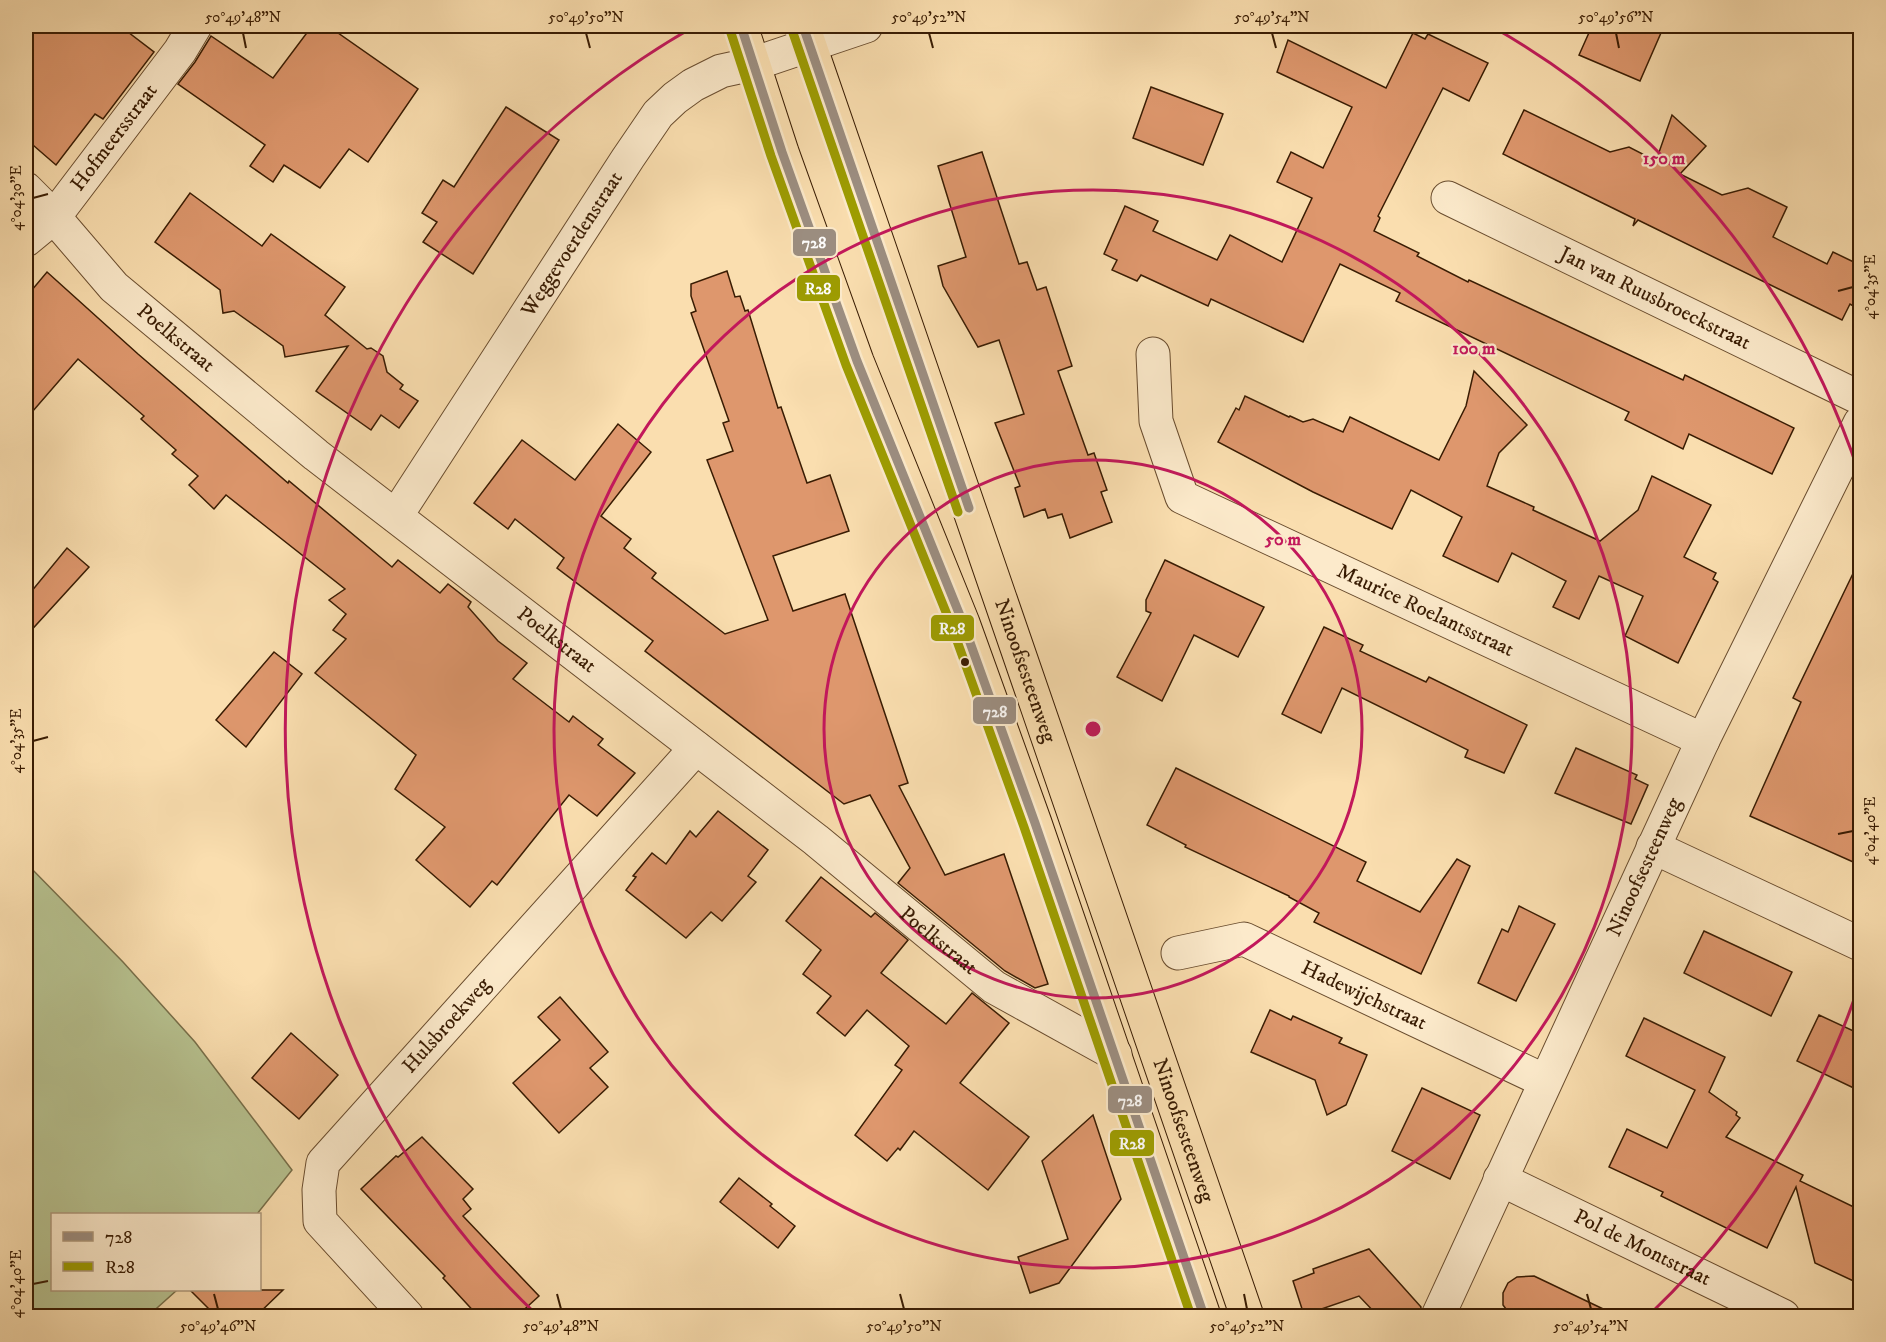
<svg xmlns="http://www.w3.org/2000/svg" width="1886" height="1342" font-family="'IM FELL DW Pica',serif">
  <rect width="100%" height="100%" fill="#fadeaf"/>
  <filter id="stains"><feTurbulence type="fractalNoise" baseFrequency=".00333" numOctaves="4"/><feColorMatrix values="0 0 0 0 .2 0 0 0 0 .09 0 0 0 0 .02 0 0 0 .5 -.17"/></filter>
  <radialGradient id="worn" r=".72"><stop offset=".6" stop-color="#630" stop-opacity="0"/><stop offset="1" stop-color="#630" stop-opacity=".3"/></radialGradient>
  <polygon fill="#b7c290" stroke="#786f4a" stroke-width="1.5" points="26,863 123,962 195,1042 292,1170 257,1214 52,1214 52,1290 177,1290 148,1316 26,1316"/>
  <g fill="#de976d" stroke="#391c03" stroke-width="1.5">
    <polygon points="36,26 120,26 154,52 103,119 95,114 56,165 26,139 26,32"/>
    <polygon points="312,26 328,26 418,89 368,162 349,149 320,188 284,165 273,182 250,166 265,145 178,84 195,62 211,36 273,78"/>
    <polygon points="1592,26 1664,26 1640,81 1579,55"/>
    <polygon points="1413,33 1425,39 1428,34 1488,63 1469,101 1443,88 1378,216 1380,218 1374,231 1419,253 1417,256 1468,282 1469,280 1683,380 1685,375 1794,428 1772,474 1689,434 1683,449 1625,420 1629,412 1396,301 1400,293 1340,264 1303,342 1211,299 1208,306 1141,275 1137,281 1112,270 1117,260 1104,254 1125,206 1158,221 1153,231 1217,260 1230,235 1282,262 1312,198 1277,182 1291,152 1323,168 1352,107 1277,72 1288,40 1386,88"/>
    <polygon points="1151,87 1223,114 1203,165 1133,138"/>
    <polygon points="506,107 559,140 473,274 423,242 437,222 422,213 443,180 454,187"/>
    <polygon points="1524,110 1610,152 1629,147 1656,161 1672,115 1706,146 1680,174 1722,195 1748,188 1787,207 1773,237 1827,264 1833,252 1860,265 1860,310 1850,304 1842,320 1638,220 1633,226 1635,219 1503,154"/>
    <polygon points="982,152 1019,264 1027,262 1037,290 1046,287 1072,366 1058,371 1088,455 1094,453 1107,490 1101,492 1112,522 1070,538 1062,514 1048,518 1045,509 1024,517 1015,488 1020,486 995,423 1024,414 999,340 978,347 943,286 938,266 966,257 938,166"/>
    <polygon points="190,193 262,246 271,234 345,287 325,315 367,349 371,348 383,356 387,372 403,385 400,389 418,401 399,428 381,415 371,430 316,391 348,346 285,357 283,346 258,328 234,311 223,313 220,290 155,242"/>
    <polygon points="727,271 735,297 740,296 745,311 748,310 778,408 781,407 807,483 830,475 849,531 773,556 793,611 845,594 908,783 899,786 945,875 1004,854 1048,984 1035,988 1005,971 898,883 910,868 870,795 844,804 645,651 653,641 557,568 564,558 515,519 508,529 474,503 522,440 575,480 618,424 651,452 601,516 631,539 624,548 656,573 652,578 725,634 768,620 707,460 733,451 723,423 729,421 691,313 696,311 691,296 691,284"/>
    <polygon points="47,272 138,354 288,483 289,481 392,567 398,560 440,593 448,584 471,602 468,607 498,641 527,663 513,679 569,722 573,716 587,727 603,739 598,745 635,773 597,816 569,795 497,885 492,881 470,907 416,860 445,827 395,789 416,755 315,673 346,639 333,630 346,614 329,600 345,589 226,495 214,509 189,485 198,476 172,454 176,450 141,419 144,416 78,359 26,419 26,297"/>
    <polygon points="1474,371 1527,425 1499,453 1487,486 1534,507 1533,510 1600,541 1638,510 1652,476 1711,505 1684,557 1716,573 1713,579 1718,582 1678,663 1625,636 1643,596 1599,576 1579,619 1553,607 1566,581 1512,553 1498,582 1443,556 1462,517 1411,490 1392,529 1313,492 1218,442 1236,408 1239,410 1245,396 1289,417 1290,416 1303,422 1313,419 1343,432 1350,417 1439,460 1466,406"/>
    <polygon points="67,548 89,567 26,636 26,598"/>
    <polygon points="1860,559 1860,865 1750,816 1801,702 1793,698"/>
    <polygon points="1165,560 1264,607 1238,657 1194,635 1162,701 1117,677 1151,613 1146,611 1146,600"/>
    <polygon points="1324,627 1363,645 1360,651 1426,682 1429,677 1527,725 1504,773 1465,757 1468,750 1342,688 1321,733 1282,714"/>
    <polygon points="274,652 302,674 246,747 216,720"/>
    <polygon points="1576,748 1637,775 1635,779 1648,785 1631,824 1555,793"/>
    <polygon points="1176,768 1366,862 1357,881 1420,912 1457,859 1470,866 1421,974 1314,922 1319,913 1289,897 1289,896 1185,847 1186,845 1147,825"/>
    <polygon points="718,811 768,850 748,876 756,882 722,921 711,912 686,938 626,890 636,877 633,876 652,853 666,864 690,831 696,837"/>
    <polygon points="821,877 871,917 875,913 908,940 881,973 923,1006 946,1024 972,993 1009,1023 960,1083 1029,1137 988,1190 914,1131 900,1150 898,1148 887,1161 855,1135 902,1070 895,1065 909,1046 867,1010 845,1036 817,1013 831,996 803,974 821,950 786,921"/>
    <polygon points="1519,906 1555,924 1516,1001 1478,983 1502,929 1508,932"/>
    <polygon points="1704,931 1792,972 1771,1016 1684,973"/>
    <polygon points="560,997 608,1052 590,1068 608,1087 559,1133 513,1083 560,1040 538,1017"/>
    <polygon points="1270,1010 1291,1020 1293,1016 1342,1038 1339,1043 1367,1055 1346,1105 1327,1115 1315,1080 1251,1052"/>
    <polygon points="1819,1015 1860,1034 1860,1091 1797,1061"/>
    <polygon points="1644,1018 1725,1057 1709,1092 1737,1112 1736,1115 1740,1118 1726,1137 1803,1175 1800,1181 1860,1210 1860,1284 1815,1263 1796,1187 1767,1248 1661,1196 1663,1192 1609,1167 1627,1129 1667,1148 1695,1090 1626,1056"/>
    <polygon points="291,1033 338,1075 299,1119 252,1078"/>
    <polygon points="1422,1088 1480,1115 1450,1179 1392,1151"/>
    <polygon points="1093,1115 1121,1199 1059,1283 1030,1293 1018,1257 1068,1239 1042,1161"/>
    <polygon points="422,1137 473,1189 463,1199 471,1209 463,1216 539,1296 516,1317 479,1317 443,1278 445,1276 361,1189 396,1156 398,1157"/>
    <polygon points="739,1178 772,1204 770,1206 795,1226 778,1248 720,1202"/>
    <polygon points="1369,1249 1421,1307 1419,1317 1379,1317 1359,1296 1304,1315 1293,1281 1314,1273 1313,1269"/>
    <polygon points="1534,1276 1620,1317 1512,1317 1503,1305 1503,1293 1508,1283 1517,1277"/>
    <polygon points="190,1290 283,1290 255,1317 217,1317"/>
  </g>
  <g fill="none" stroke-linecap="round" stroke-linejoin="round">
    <defs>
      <g id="minor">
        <path id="s1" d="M26,189L54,217L114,287L316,455L816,840L994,987L1115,1054"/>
        <path id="s2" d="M1448,198L1860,398"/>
        <path id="s3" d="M26,240L54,217L180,51L195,26"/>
        <path id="s4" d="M1153,354L1156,421L1182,497L1703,740"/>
        <path id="s5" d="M396,516L628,158L658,114L675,98L693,85L721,71L753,64L866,26"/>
        <polyline points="1653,847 1860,944"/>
        <path id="s6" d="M1178,953L1244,939L1545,1081"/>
        <path id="s7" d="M1500,1179L1783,1316"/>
        <path id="s8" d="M407,1316L320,1221L319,1190L323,1163L696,748"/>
        <path id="s9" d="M1438,1316L1703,740L1860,423"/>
      </g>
      <g id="major">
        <polyline points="741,26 782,152 857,361 963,623 1035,823 1204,1316"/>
        <path id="s10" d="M803,26L1247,1316"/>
      </g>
    </defs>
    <use href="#minor" stroke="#694c2e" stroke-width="35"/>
    <use href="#major" stroke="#391c03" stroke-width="35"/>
    <use href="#minor" stroke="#fceacb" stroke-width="33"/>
    <use href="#major" stroke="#fadeaf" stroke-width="33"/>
    <defs>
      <g id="bus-1">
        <polyline points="741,26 782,152 857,361 963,623 1035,823 1204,1316"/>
        <polyline points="803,26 969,508"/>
      </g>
      <g id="bus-2">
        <polyline points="730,30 771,156 846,365 952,627 1024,827 1191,1316"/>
        <polyline points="792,30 958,512"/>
      </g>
    </defs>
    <use href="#bus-1" stroke="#fceacb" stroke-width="14"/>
    <use href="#bus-2" stroke="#fceacb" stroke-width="14"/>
    <use href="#bus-1" stroke="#9c8e81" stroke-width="9"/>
    <use href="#bus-2" stroke="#9d9c01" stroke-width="9"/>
  </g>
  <path fill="none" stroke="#391c03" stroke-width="2" d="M243,33L246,48M586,33L590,48M929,33L933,48M1272,33L1276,48M1616,33L1619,48M33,198L48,194M1838,291L1853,287M33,741L48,737M1838,834L1853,831M33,1284L48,1281M214,1294L218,1309M557,1294L561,1309M900,1294L904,1309M1244,1294L1247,1309M1587,1294L1591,1309"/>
  <g fill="none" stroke="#c2185b" stroke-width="3">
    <circle cx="1093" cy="729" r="269"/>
    <circle cx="1093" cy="729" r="539"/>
    <path d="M1859 985A808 808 0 0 1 1649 1315M537 1315A808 808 0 0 1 695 26M1491 26A808 808 0 0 1 1859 473"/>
  </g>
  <circle fill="#391c03" stroke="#fceacb" stroke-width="2" cx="965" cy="662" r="5"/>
  <g text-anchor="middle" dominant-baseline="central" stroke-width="4.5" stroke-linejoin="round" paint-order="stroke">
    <g font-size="21" fill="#391c03" stroke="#fceacb">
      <text stroke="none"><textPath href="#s3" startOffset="136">Hofmeersstraat</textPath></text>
      <text stroke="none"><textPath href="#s5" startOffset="324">Weggevoerdenstraat</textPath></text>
      <text stroke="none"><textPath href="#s2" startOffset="230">Jan van Ruusbroeckstraat</textPath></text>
      <text stroke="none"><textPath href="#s1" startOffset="212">Poelkstraat</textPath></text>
      <text stroke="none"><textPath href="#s4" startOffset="416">Maurice Roelantsstraat</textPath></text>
      <text stroke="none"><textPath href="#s1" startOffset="698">Poelkstraat</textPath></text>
      <text stroke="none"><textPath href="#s10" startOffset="682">Ninoofsesteenweg</textPath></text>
      <text stroke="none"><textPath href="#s9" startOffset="494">Ninoofsesteenweg</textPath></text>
      <text stroke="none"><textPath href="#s1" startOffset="1184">Poelkstraat</textPath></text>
      <text stroke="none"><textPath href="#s6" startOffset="200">Hadewijchstraat</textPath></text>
      <text stroke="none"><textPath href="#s8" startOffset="372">Hulsbroekweg</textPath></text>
      <text stroke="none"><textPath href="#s10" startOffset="1168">Ninoofsesteenweg</textPath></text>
      <text stroke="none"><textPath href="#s7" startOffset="158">Pol de Montstraat</textPath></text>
    </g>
  </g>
  <circle cx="1093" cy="729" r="9" fill="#c2185b" stroke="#fceacb" stroke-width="3"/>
  <g font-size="18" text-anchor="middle" font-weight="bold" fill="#c2185b" stroke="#fceacb" stroke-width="4.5" stroke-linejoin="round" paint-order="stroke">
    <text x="1664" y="164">150 m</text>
    <text x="1474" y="354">100 m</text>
    <text x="1283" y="545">50 m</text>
  </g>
  <g stroke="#fceacb" stroke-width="2">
    <rect x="792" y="228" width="45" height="29" rx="6" fill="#9c8e81"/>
    <rect x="796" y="274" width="45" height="28" rx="6" fill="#9d9c01"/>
    <rect x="930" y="614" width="45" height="28" rx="6" fill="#9d9c01"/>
    <rect x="972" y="696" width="45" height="29" rx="6" fill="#9c8e81"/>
    <rect x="1107" y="1085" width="46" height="29" rx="6" fill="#9c8e81"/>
    <rect x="1109" y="1129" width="46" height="28" rx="6" fill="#9d9c01"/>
  </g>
  <g font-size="16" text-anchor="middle" font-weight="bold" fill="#fff">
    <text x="814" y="248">728</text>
    <text x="818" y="294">R28</text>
    <text x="952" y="634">R28</text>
    <text x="995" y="717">728</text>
    <text x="1130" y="1106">728</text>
    <text x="1132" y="1149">R28</text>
  </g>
  <rect width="1886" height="1342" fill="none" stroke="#fadeaf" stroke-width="66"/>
  <rect x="51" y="1213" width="210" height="78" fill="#fceacb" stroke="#ae987b" stroke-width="1.5"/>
  <rect x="63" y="1232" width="30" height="9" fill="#9c8e81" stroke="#ae987b" stroke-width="1.5"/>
  <text x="105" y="1243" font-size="18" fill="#391c03">728</text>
  <rect x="63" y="1262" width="30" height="9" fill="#9d9c01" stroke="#ae987b" stroke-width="1.5"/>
  <text x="105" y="1273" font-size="18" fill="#391c03">R28</text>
  <rect x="33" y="33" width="1820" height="1276" fill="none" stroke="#391c03" stroke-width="2"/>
  <g font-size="15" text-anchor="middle" fill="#391c03">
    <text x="243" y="22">50°49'48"N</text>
    <text x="586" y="22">50°49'50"N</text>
    <text x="929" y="22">50°49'52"N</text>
    <text x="1272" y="22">50°49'54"N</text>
    <text x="1616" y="22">50°49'56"N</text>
    <text transform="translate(16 198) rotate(-90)" y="5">4°04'30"E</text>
    <text transform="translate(1870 287) rotate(-90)" y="5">4°04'35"E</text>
    <text transform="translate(16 741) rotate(-90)" y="5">4°04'35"E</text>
    <text transform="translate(1870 831) rotate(-90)" y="5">4°04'40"E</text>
    <text transform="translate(16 1284) rotate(-90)" y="5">4°04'40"E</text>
    <text x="218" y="1331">50°49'46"N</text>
    <text x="561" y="1331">50°49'48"N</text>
    <text x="904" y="1331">50°49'50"N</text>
    <text x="1247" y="1331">50°49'52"N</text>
    <text x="1591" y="1331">50°49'54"N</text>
  </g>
  <rect width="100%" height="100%" filter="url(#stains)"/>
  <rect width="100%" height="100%" fill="url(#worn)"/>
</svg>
